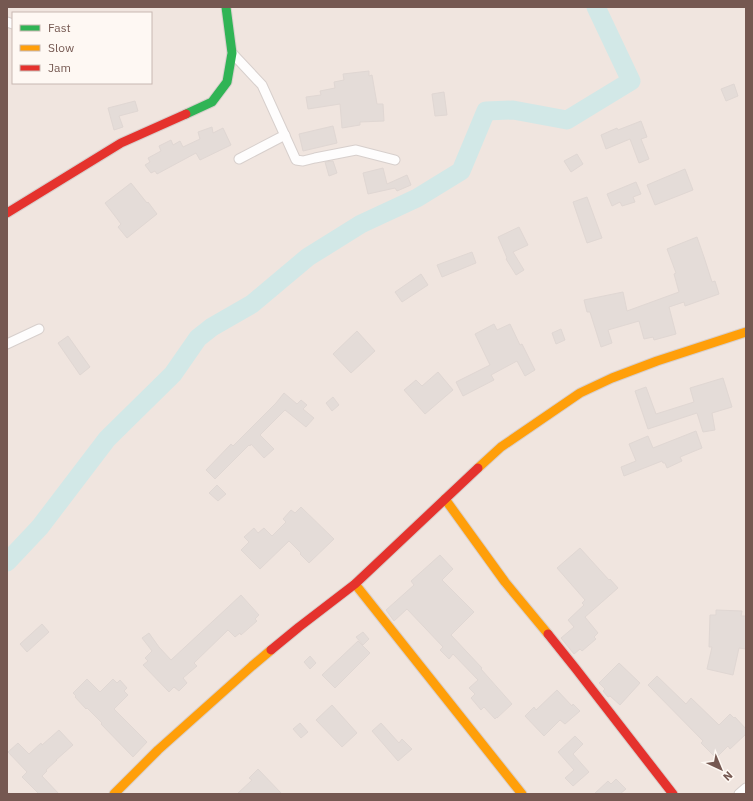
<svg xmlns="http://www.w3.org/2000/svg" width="753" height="801" font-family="'IBM Plex Sans',sans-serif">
  <rect width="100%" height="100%" fill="#f8f4f0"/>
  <path fill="#f0e5df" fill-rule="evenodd" d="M7,7H746V794H7ZM13,13H151V83H13Z"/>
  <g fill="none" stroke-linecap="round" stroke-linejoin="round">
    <polyline stroke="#d2e8e7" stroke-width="19" points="7,562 40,527 107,439 173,374 198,338 212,327 252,304 308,257 361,224 417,198 461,171 486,111 513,110 567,120 631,81 596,7"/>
  </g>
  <g fill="#e4dcd8" stroke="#e0d7d3">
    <polygon points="369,71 369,76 372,75 377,104 383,104 384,121 360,122 360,125 342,128 340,104 308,109 306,97 321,95 320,91 335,88 334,82 344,80 343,74"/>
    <polygon points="734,84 738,96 726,101 721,89"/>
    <polygon points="444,92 447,115 435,116 432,94"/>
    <polygon points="135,101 138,111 119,116 123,127 114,130 108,108"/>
    <polygon points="641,121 647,137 641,139 649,159 639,163 630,139 606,149 601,135 617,128 618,130"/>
    <polygon points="333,126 337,143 303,151 299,134"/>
    <polygon points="212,127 213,133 223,128 231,145 200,160 196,153 157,174 155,171 151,173 145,165 150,162 148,158 161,151 159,146 171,140 173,145 180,141 183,147 200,139 198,132"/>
    <polygon points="577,154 583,164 571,172 564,161"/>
    <polygon points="333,161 337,173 329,176 325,162"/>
    <polygon points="383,168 387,184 407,175 411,185 397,191 395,188 368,194 363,173"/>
    <polygon points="685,169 693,190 655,205 647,185"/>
    <polygon points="636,182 641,194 633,197 635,202 622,206 620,202 612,206 607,194"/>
    <polygon points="131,183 147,203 148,202 157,214 127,238 118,227 121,224 105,203"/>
    <polygon points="587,197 602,238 587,243 573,202"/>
    <polygon points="519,227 528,245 513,252 524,270 516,275 506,259 507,258 498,237"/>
    <polygon points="697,237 704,257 712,282 715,281 719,294 685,306 684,302 669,307 676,334 654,340 653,337 644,339 639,321 608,330 612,343 601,347 590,312 587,312 584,300 623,292 627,311 679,292 674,274 676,273 667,249"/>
    <polygon points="472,252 476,263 442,277 437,265"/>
    <polygon points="421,274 428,285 402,302 395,292"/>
    <polygon points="494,324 497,330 510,324 520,345 522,344 535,370 525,376 517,361 491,375 494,380 463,396 456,382 490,365 475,334"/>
    <polygon points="561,329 565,340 556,344 552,333"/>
    <polygon points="357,331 375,351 351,373 333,354"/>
    <polygon points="68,336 90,367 80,375 58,343"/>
    <polygon points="438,372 453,390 425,414 404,390 416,380 422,386"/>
    <polygon points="723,378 732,407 712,413 715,430 703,432 697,413 648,429 635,391 646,387 656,414 694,402 690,388"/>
    <polygon points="284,393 297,404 301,400 307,405 303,409 314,418 306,427 285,410 260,435 274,449 264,458 251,444 250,446 249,445 215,479 206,470 231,444 233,446 276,403"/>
    <polygon points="333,397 339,405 332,411 326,403"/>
    <polygon points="696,431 702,448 680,457 682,461 667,468 665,463 663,463 662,461 624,476 621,467 636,461 629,444 648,436 653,448"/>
    <polygon points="217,485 226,494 218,501 209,493"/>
    <polygon points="301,507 334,539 309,563 300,554 301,553 289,541 260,569 241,550 249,542 244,537 254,528 258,533 264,528 272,536 286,522 283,519 291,510 295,513"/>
    <polygon points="580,548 609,580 610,579 618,588 585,617 598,633 594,637 596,639 582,651 580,649 574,654 561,638 574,627 568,620 584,605 582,603 585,600 557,568"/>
    <polygon points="440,555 453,569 442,580 474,612 451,635 482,668 481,669 512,704 497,718 497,717 495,719 484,707 481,710 471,698 475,694 469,688 478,680 453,654 449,659 440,650 443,647 407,609 394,621 386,610 414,585 411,581"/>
    <polygon points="241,595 259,615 255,619 257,621 241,635 240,633 235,637 228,630 194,663 197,666 183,678 187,683 179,691 174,687 169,692 143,665 148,661 145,658 152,651 142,638 149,633 159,647 171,660"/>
    <polygon points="716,610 742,611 741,616 746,616 746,649 739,648 733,675 707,669 712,647 709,647 710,615 716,615"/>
    <polygon points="42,624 49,632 27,652 20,644"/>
    <polygon points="363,632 369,639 363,645 356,637"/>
    <polygon points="358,641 370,653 335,688 322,675"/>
    <polygon points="310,656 316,663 310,669 304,662"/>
    <polygon points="619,663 640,683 620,705 610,696 608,697 603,691 605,689 599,683"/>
    <polygon points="657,676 686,704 691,698 719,725 730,714 734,718 735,717 746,729 746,734 730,749 728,746 716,758 701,743 703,741 648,685"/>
    <polygon points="87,679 100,692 113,679 117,683 120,680 127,688 124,691 128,695 114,709 147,742 133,757 101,724 102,723 87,708 86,709 75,697 76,696 73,693"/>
    <polygon points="557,690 572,706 573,704 580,711 565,724 560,720 544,736 525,716 534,707 536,710"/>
    <polygon points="332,705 357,733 342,747 316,720"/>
    <polygon points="300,723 308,732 301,738 293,729"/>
    <polygon points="381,723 399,743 402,739 412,749 398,761 372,731"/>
    <polygon points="59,730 73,745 56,760 57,760 46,770 47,771 42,776 59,794 39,794 22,777 27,772 8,752 18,743 29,754 41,743 42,745"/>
    <polygon points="575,736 583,744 573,754 589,772 573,786 565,778 574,770 558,752"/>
    <polygon points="258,769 282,794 237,794 252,780 249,778"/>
    <polygon points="616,779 626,789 620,794 594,794 608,781 611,784"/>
  </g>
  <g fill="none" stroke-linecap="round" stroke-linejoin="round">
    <defs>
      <g id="street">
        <polyline points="7,22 13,24"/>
        <polyline points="232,53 262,85 296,160 303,161 315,158 356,150 395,160"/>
        <polyline points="239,159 285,135"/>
        <polyline points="7,344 39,329"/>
        <polyline points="739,794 746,788"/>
      </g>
      <polyline id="fast" points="186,114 212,102 227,82 232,53 226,7"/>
      <g id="slow">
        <polyline points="478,468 501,447 580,393 612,378 657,361 746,332"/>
        <polyline points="445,499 505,582 548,634"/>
        <polyline points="355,584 522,794"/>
        <polyline points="114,794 158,750 252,666 271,650"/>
      </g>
      <g id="jam">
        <polyline points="7,213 121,143 186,114"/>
        <polyline points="548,634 576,669 673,794"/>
        <polyline points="271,650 299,627 355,584 478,468"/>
      </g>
    </defs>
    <use href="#street" stroke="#d7cfcc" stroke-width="11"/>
    <use href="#fast" stroke="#d8cfcc" stroke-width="11"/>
    <use href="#slow" stroke="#d8cfcc" stroke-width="11"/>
    <use href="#jam" stroke="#d8cfcc" stroke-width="11"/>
    <use href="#street" stroke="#fefdfd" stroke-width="9"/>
    <use href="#fast" stroke="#30b455" stroke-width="9"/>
    <use href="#slow" stroke="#ff9f0a" stroke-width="9"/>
    <use href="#jam" stroke="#e5322d" stroke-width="9"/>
  </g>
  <rect width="753" height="801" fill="none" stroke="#755851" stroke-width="16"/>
  <rect x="12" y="12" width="140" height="72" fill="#fef8f3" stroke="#c7b8b2"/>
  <rect x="20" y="25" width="20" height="6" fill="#30b455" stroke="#c7b8b2"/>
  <text x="48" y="32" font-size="12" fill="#755851">Fast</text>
  <rect x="20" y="45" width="20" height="6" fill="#ff9f0a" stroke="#c7b8b2"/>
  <text x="48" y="52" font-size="12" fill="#755851">Slow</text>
  <rect x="20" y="65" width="20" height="6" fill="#e5322d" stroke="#c7b8b2"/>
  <text x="48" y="72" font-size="12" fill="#755851">Jam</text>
  <g transform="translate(721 769) rotate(136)" stroke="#fef8f3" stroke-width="3" paint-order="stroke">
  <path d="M0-3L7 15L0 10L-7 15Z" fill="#755851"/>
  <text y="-6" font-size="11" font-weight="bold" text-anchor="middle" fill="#755851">N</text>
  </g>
</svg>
